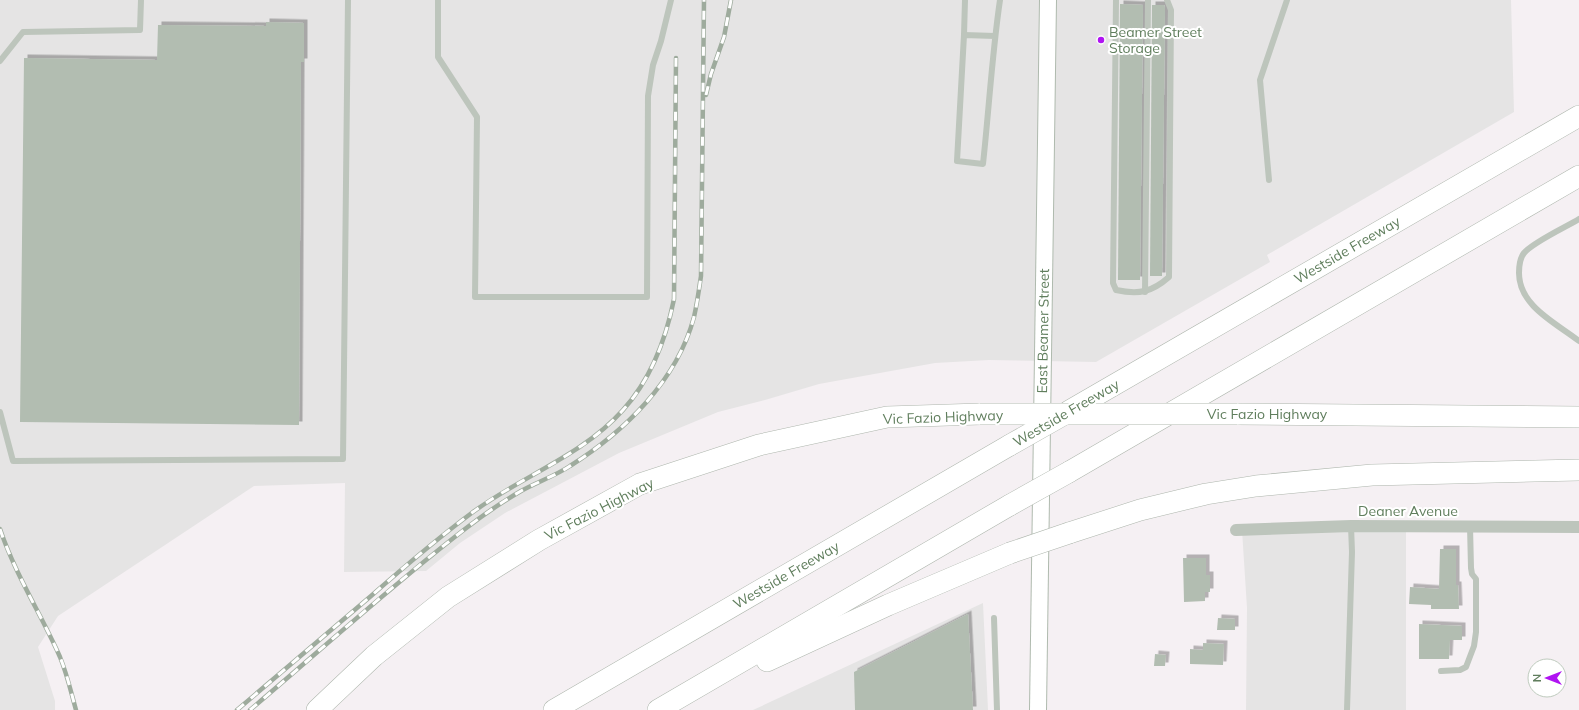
<svg xmlns="http://www.w3.org/2000/svg" width="1579" height="710" font-family="Mulish,sans-serif">
  <defs>
    <filter id="shadow"><feDropShadow dx="3.5" dy="-3.5" stdDeviation="0" flood-color="#0004"/></filter>
  </defs>
  <rect width="100%" height="100%" fill="#f5f0f3"/>
  <g fill="#e5e4e4">
    <polygon points="0,0 1511,0 1514,112 1267,255 1270,262 1096,362 989,360 935,363 819,384 765,400 718,412 619,453 505,513 460,543 426,571 344,572 345,483 254,486 58,616 38,647 55,701 55,710 0,710"/>
    <polygon points="1242,530 1406,530 1406,710 1246,710 1247,608"/>
    <polygon points="983,603 988,710 753,710"/>
  </g>
  <g fill="#b2bdb1" filter="url(#shadow)">
    <polygon points="1120,4 1143,5 1140,280 1118,280"/>
    <polygon points="1152,5 1164,5 1165,8 1162,276 1150,276"/>
    <polygon points="266,22 304,23 304,62 301,62 299,425 20,422 24,58 157,60 158,25 266,26"/>
    <polygon points="1440,549 1456,549 1456,585 1458,585 1459,609 1431,609 1431,605 1409,604 1410,587 1439,589"/>
    <polygon points="1183,558 1206,558 1206,575 1210,575 1210,592 1205,592 1205,601 1184,602"/>
    <polygon points="968,614 973,710 855,710 854,672"/>
    <polygon points="1218,618 1235,619 1235,630 1217,630"/>
    <polygon points="1419,624 1462,626 1462,640 1450,640 1449,659 1419,659"/>
    <polygon points="1203,643 1224,644 1223,665 1190,664 1190,649 1203,650"/>
    <polygon points="1155,654 1166,655 1165,666 1154,666"/>
  </g>
  <g fill="none" stroke-linecap="round" stroke-linejoin="round">
    <defs>
      <polyline id="secondary" points="1038,710 1048,0"/>
      <g id="highway">
        <polyline points="1069,411 1579,116"/>
        <polyline points="1237,414 1579,417"/>
        <polyline points="1069,472 1579,176"/>
        <polyline points="1069,533 1140,510 1206,494 1256,486 1372,475 1579,470"/>
        <polyline points="767,661 888,605 1010,553"/>
        <polyline points="317,710 374,656 448,597 539,540 640,484 759,445 887,417 980,414"/>
        <polyline points="554,710 1010,445"/>
        <polyline points="658,710 1010,505"/>
      </g>
    </defs>
    <use href="#secondary" stroke="#afbaae" stroke-width="18"/>
    <use href="#highway" stroke="#aeb6ad" stroke-width="22"/>
    <g stroke="#bdc5bc" stroke-width="6">
      <polyline points="438,0 438,57 477,117 475,297 647,297 648,96 653,65 661,41 671,0"/>
      <path d="M1116,0L1113,283L1116,290C1139,295 1152,292 1169,277L1171,10L1167,0"/>
      <polyline points="964,35 965,0"/>
      <path d="M995,36L964,35L957,161L983,164C989,109 992,54 1000,0"/>
      <polyline points="0,61 23,32 140,30 141,0"/>
      <polyline points="1269,180 1260,80 1287,0"/>
      <path d="M1579,219C1566,227 1533,242 1524,253C1520,258 1519,266 1519,273C1519,306 1556,323 1579,341"/>
      <polyline points="1145,292 1148,0"/>
      <polyline points="0,412 13,461 343,459 348,0"/>
      <polyline points="994,618 997,710"/>
      <polyline points="1441,671 1460,670 1466,667 1474,646 1476,632 1476,579 1472,574 1471,568 1470,526"/>
      <polyline points="1347,710 1352,552 1351,526"/>
    </g>
    <polyline stroke="#bdc5bc" stroke-width="12" points="1236,530 1351,526 1579,527"/>
    <use href="#secondary" stroke="#fff" stroke-width="16"/>
    <use href="#highway" stroke="#fff" stroke-width="21"/>
    <defs>
      <g id="rail">
        <polyline points="706,95 711,74 724,37 731,0"/>
        <path d="M0,529C15,574 41,614 60,657C67,674 71,692 76,710"/>
        <path d="M237,710C282,672 326,634 371,596C404,567 438,538 473,512C522,476 582,456 623,410C651,379 666,339 674,299L676,58"/>
        <path d="M250,710C322,649 391,586 465,529C483,515 502,502 521,491C537,482 555,476 570,466C624,432 677,381 694,317C697,304 699,290 701,276L704,0"/>
      </g>
    </defs>
    <use href="#rail" stroke="#9eab9d" stroke-width="4.5"/>
    <use href="#rail" stroke="#fff" stroke-width="3" stroke-dasharray="9" stroke-linecap="butt"/>
    <defs>
      <g id="highway-bridge">
        <polyline points="980,414 1237,414"/>
        <polyline points="1010,445 1063,415"/>
        <polyline points="1010,505 1069,472"/>
        <polyline points="1010,553 1069,533"/>
      </g>
    </defs>
    <use href="#highway-bridge" stroke="#aeb6ad" stroke-width="22" stroke-linecap="butt"/>
    <use href="#highway-bridge" stroke="#fff" stroke-width="21"/>
  </g>
  <circle fill="#b013f2" stroke="#fff" stroke-width="1.5" cx="1101" cy="40" r="4"/>
  <g text-anchor="middle" dominant-baseline="central" stroke-width="4" stroke-linejoin="round" paint-order="stroke">
    <g font-size="14" fill="#607e5d" stroke="#fff" text-anchor="start">
      <text x="1109" y="32">Beamer Street<tspan x="1109" dy="16">Storage</tspan></text>
    </g>
    <g font-size="14" fill="#607e5d" stroke="#fff">
      <text transform="translate(1347 250) rotate(-30)">Westside Freeway</text>
      <text transform="translate(1043 331) rotate(-89)">East Beamer Street</text>
      <text transform="translate(1066 413) rotate(-30)">Westside Freeway</text>
      <text x="1267" y="414">Vic Fazio Highway</text>
      <text transform="translate(943 417) rotate(-2)">Vic Fazio Highway</text>
      <text transform="translate(599 509) rotate(-27)">Vic Fazio Highway</text>
      <text x="1408" y="511">Deaner Avenue</text>
      <text transform="translate(786 575) rotate(-30)">Westside Freeway</text>
    </g>
  </g>
  <g transform="translate(1547 678) rotate(270)"><circle r="19" fill="#ffffff" stroke="#bfcbbe"/>
  <path d="M0-3L7 15L0 10L-7 15Z" fill="#b013f2"/>
  <text y="-6" font-size="11" font-weight="bold" text-anchor="middle" fill="#607e5d">N</text>
  </g>
</svg>
